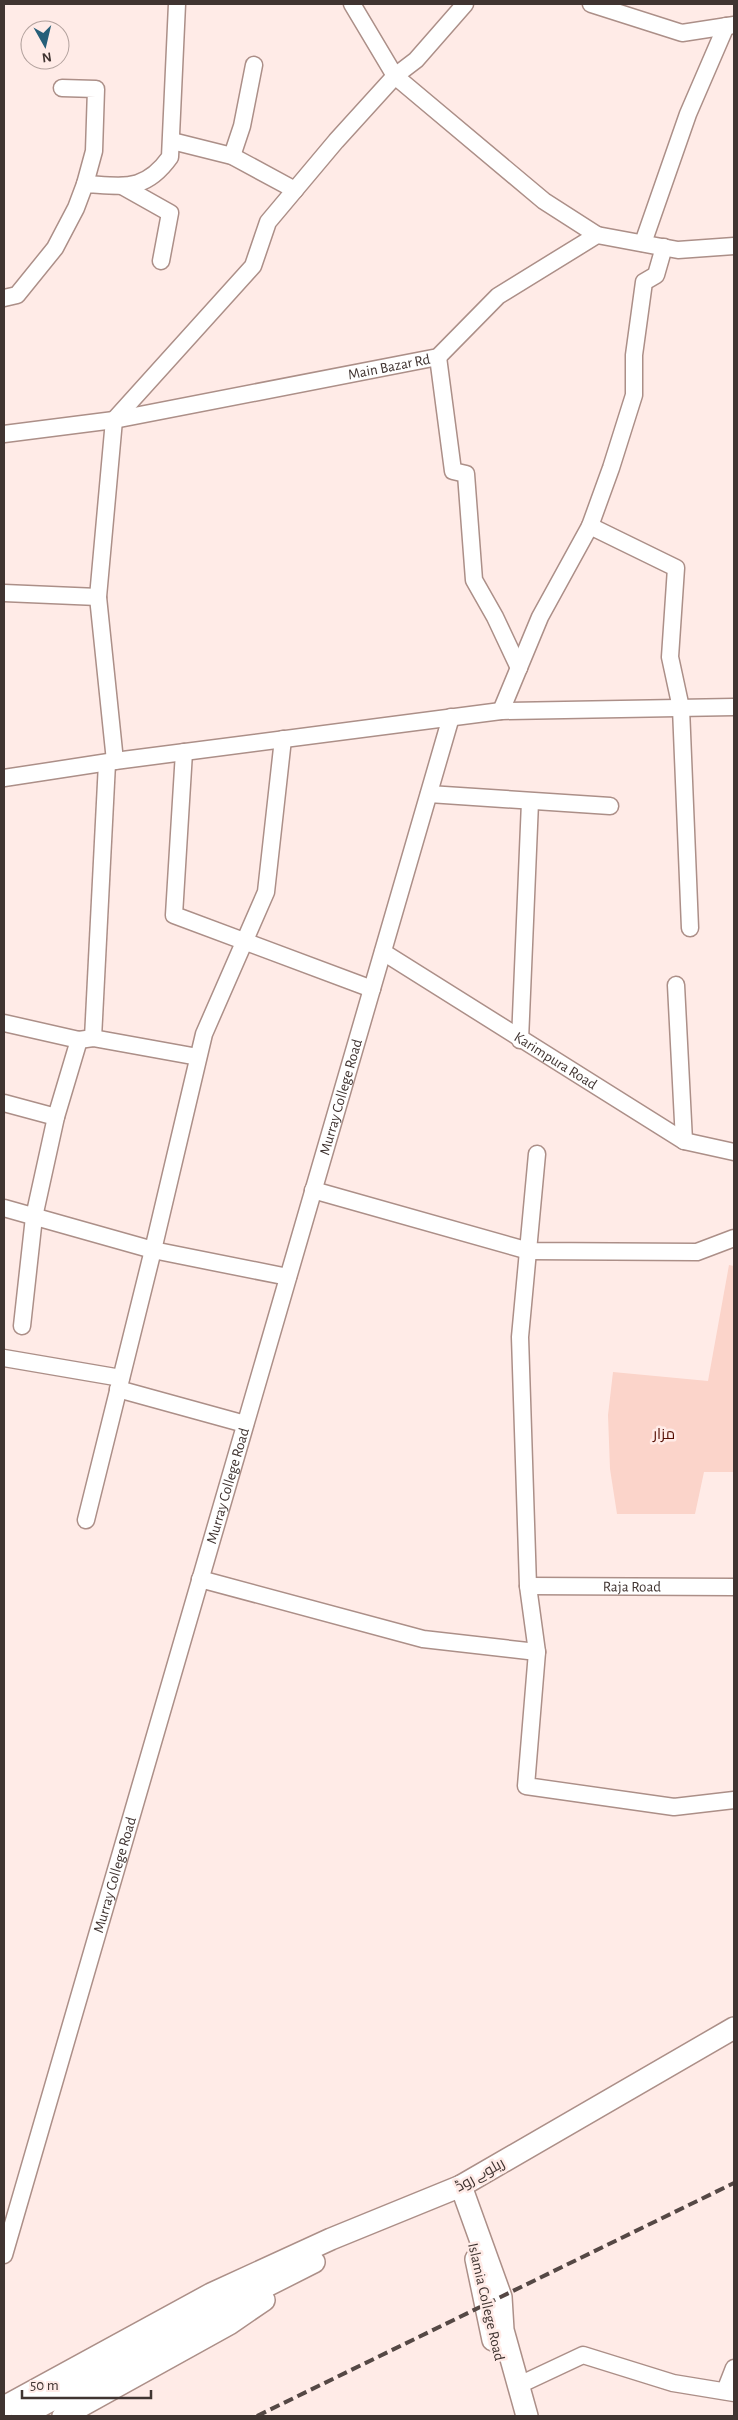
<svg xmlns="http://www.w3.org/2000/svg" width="738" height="2420" font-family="'Alegreya Sans',Cairo,sans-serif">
  <rect width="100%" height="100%" fill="#ffebe7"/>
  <polygon fill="#fbd4ca" points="729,1265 734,1266 734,1472 704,1472 695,1514 617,1514 610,1469 608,1415 613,1372 708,1381"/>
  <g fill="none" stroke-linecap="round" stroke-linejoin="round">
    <defs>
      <g id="minor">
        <polyline points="352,4 395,76 544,201 597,235"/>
        <polyline points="591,4 682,33 734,25"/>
        <polyline points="62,88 96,89 94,151 85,184"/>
        <polyline points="172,141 232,156 295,190"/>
        <polyline points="232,156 242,126 254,65"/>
        <polyline points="122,186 170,213 161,261"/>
        <polyline points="643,243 688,114 726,26"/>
        <path d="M4,298L17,295L55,248L76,208L85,184C124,186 145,192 170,157L177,4"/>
        <polyline points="438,357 453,471 466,474 474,580 495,617 519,668"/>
        <path id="s1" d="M4,434L114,420L438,357L498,296L597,235L678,250L734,246"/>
        <polyline points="590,526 676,568 670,657 681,708 690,928"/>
        <polyline points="4,593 98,597"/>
        <polyline points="501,711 540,617 590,526 611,468 634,395 634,355 644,282 656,275 664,247"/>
        <polyline points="184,752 174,915 372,989"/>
        <polyline points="115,761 98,597 114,420 253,266 268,222 336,141 395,76 416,60 465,4"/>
        <polyline points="4,778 115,761 501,711 734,707"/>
        <polyline points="429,794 610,806"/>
        <path id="s2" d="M383,952L684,1141L734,1152"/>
        <polyline points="676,985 684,1141"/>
        <polyline points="4,1023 79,1040 93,1038 198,1057"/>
        <polyline points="93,1038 107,763"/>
        <polyline points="520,1040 530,802"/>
        <polyline points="4,1103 56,1117"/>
        <polyline points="537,1154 520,1337 528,1586 537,1652 526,1786 674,1807 734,1800"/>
        <polyline points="313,1190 529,1251 697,1252 734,1238"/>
        <polyline points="4,1208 153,1250 288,1277"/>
        <polyline points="22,1326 34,1217 56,1117 79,1040"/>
        <polyline points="4,1358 121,1378"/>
        <polyline points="118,1389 245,1424"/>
        <polyline points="86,1520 153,1250 204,1034 266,892 283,739"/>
        <polyline points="200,1579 423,1639 537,1652"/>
        <path id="s3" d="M528,1586L734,1587"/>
        <path id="s4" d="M4,2255L451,717"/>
        <polyline points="517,2386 583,2355 673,2383 734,2393"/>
        <polyline points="725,2391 734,2368"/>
      </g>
      <g id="major">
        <polyline points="461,2186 501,2297 503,2330 527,2416"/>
        <polyline points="476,2259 493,2340"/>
        <polyline points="4,2407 211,2294 331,2239 461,2186 734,2028"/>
        <polyline points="22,2416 221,2309 314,2262"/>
        <polyline points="63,2416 229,2324 264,2300"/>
      </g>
    </defs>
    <use href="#minor" stroke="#ac8f88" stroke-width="19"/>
    <use href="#major" stroke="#ac8f88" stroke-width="24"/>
    <use href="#minor" stroke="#fff" stroke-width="16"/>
    <use href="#major" stroke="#fff" stroke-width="21"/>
    <polyline stroke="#554845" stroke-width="4" stroke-dasharray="10 5" stroke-linecap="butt" points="257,2416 734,2183"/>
  </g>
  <g text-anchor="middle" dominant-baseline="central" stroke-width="5" stroke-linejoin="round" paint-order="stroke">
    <g font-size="15" fill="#403431" stroke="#ffebe7">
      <text stroke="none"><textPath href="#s1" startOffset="391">Main Bazar Rd</textPath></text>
      <text stroke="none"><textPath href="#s2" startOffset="204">Karimpura Road</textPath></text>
      <text stroke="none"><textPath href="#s4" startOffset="1206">Murray College Road</textPath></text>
      <text stroke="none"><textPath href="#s4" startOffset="801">Murray College Road</textPath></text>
      <text stroke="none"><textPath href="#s3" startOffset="104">Raja Road</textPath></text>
      <text stroke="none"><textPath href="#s4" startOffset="396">Murray College Road</textPath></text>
      <text transform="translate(480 2175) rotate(-29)">ریلوے روڈ</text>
      <text transform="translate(486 2302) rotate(77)">Islamia College Road</text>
    </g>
    <g font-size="15" fill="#540c00" stroke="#ffebe7">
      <text x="664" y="1434">مزار</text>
    </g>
  </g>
  <rect width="738" height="2420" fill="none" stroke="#403431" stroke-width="10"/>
  <g transform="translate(45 45) rotate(172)"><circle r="24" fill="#ffebe7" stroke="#b3a29e"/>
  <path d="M0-4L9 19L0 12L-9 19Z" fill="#265f79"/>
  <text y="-8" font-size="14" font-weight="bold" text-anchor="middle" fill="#403431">N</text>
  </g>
  <path d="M22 2390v8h129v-8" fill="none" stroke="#403431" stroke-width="2.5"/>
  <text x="30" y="2390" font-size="15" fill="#403431" stroke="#ffebe7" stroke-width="4" paint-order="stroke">50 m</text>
</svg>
